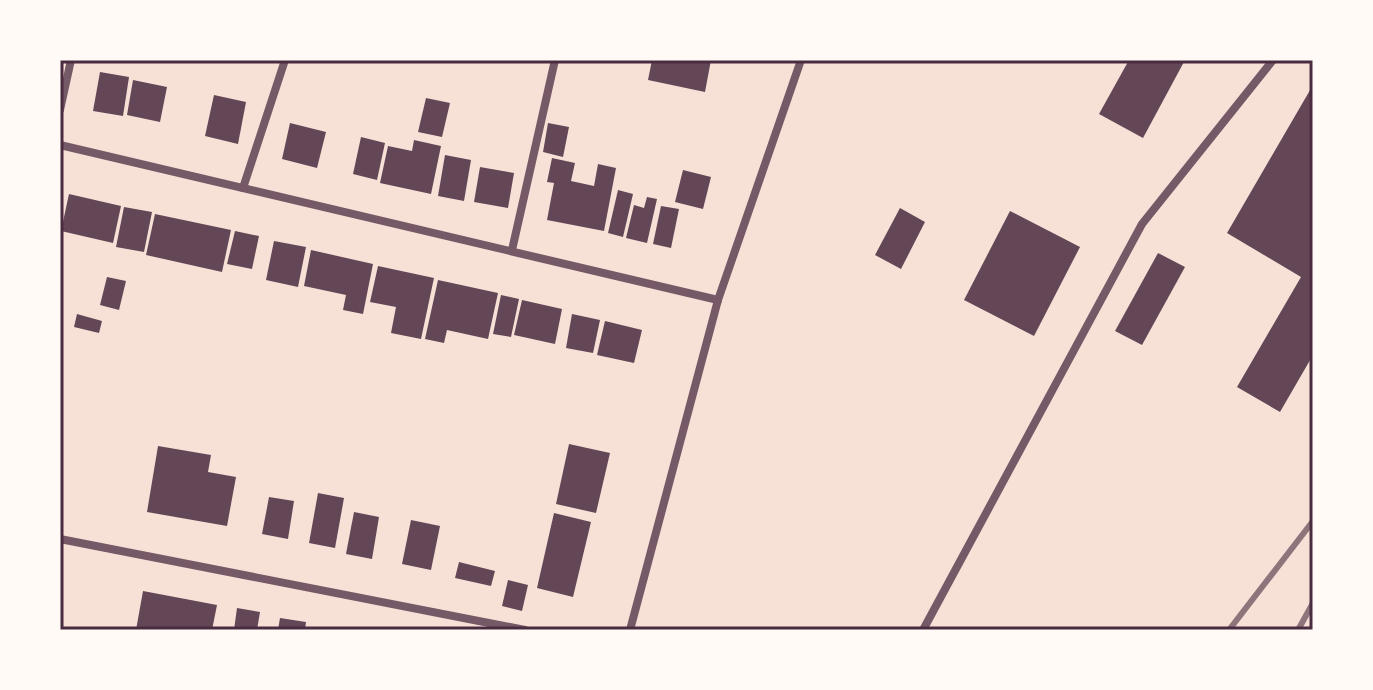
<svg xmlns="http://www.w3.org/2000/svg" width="1373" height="690" font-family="'Open Sans',sans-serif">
  <rect width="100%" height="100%" fill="#f7e1d7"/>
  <g fill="#644757">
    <polygon points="652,60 711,60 705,92 648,80"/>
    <polygon points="1129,60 1185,60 1143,138 1099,114"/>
    <polygon points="100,72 129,77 123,116 93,111"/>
    <polygon points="133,80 167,87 160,122 127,115"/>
    <polygon points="1313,85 1313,355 1280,412 1237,387 1301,277 1227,233"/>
    <polygon points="214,95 246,102 238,144 205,136"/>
    <polygon points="426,98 450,103 442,137 418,132"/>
    <polygon points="290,123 326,132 317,168 282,159"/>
    <polygon points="548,123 569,127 563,157 543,152"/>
    <polygon points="361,137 385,143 377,180 353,174"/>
    <polygon points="414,140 441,146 431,194 380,183 388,146 412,151"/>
    <polygon points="445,155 471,160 464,201 438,196"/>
    <polygon points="552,158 575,163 571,181 594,186 598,164 616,168 604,231 547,220 554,183 547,182"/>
    <polygon points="480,167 514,173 508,208 474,202"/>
    <polygon points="683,170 711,177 703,209 675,202"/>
    <polygon points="618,190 633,194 623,237 608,233"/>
    <polygon points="69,194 121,206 113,243 61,231"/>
    <polygon points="647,197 657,199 647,243 626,238 634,205 644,208"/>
    <polygon points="661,206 679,209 671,248 653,244"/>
    <polygon points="124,207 152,212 144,252 116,247"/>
    <polygon points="900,208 925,222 901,269 875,255"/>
    <polygon points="1010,211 1080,247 1034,336 964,300"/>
    <polygon points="155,214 231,230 222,272 146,255"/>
    <polygon points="235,231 259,236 252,269 227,264"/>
    <polygon points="274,241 306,247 298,287 266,280"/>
    <polygon points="311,250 373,264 363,314 343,310 346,295 304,286"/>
    <polygon points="1158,253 1185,267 1142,345 1115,331"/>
    <polygon points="378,266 434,278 421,339 391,333 396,307 370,302"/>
    <polygon points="107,277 126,281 119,310 100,305"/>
    <polygon points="438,280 498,293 488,339 447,330 444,343 425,339"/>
    <polygon points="501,295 519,299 511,337 493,334"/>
    <polygon points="522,300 562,309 555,344 514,335"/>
    <polygon points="77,314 102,321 99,333 74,327"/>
    <polygon points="572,314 600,320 593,353 566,348"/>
    <polygon points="605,321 642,330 634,363 597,355"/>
    <polygon points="569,444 610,453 596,513 556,504"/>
    <polygon points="158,446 211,455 208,472 236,477 227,526 147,512"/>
    <polygon points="318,493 344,498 335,548 309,543"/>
    <polygon points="269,497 294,501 288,539 262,534"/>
    <polygon points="354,512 379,517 372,559 346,554"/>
    <polygon points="554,513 591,522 573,597 537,588"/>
    <polygon points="411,520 440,526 431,570 402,564"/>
    <polygon points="459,562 495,571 491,586 455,578"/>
    <polygon points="508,580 528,585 522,611 502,606"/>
    <polygon points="143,591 217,605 212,630 136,630"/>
    <polygon points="237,608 260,612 257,630 234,630"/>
    <polygon points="280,618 306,622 305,630 278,630"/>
  </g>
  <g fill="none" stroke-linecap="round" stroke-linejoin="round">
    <g stroke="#755966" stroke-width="8">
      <polyline points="60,110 71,60"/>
      <polyline points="60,145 718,300"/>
      <polyline points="243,188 285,60"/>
      <polyline points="512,250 555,60"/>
      <polyline points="60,539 525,630"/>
      <polyline points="630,630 718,300 801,60"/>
      <polyline points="923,630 1142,224 1273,60"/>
    </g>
    <g stroke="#8f747c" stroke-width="6">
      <polyline points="1229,630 1313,521"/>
      <polyline points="1298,630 1313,603"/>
    </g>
  </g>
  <rect width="1373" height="690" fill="none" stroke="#fffaf5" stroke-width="124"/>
  <rect x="62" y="62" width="1249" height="566" fill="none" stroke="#4a2c40" stroke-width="3"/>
</svg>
